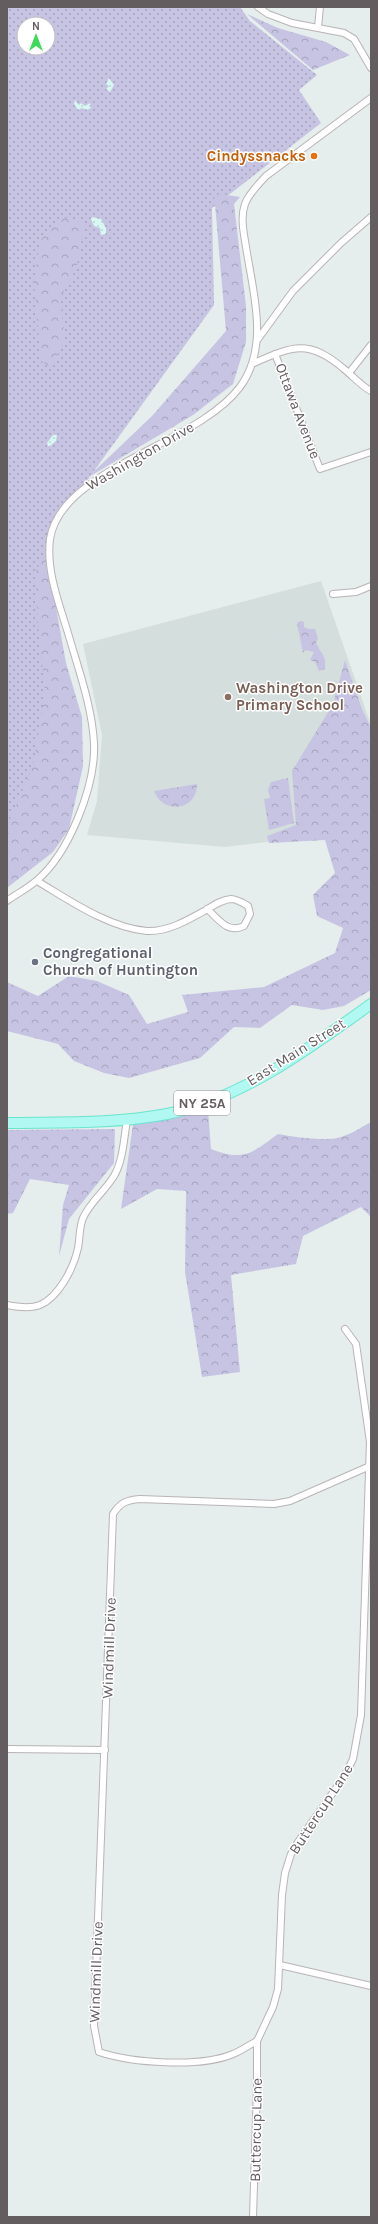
<svg xmlns="http://www.w3.org/2000/svg" width="378" height="2224" font-family="Karla,sans-serif">
  <defs>
    <pattern id="grass-dots" width="8" height="8" patternUnits="userSpaceOnUse"><rect width="8" height="8" fill="#c7c4e3"/><path d="M2 2h.1M6 6h.1" fill="none" stroke="#a5a2bb" stroke-width="1.8" stroke-linecap="round"/></pattern>
    <pattern id="forest-crowns" width="20" height="18" patternUnits="userSpaceOnUse"><rect width="20" height="18" fill="#c7c4e3"/><path d="M2 6a3 3 0 1 1 6 0M12 15a3 3 0 1 1 6 0" fill="none" stroke="#a5a2bb"/></pattern>
    <pattern id="sand-dots" width="8" height="8" patternUnits="userSpaceOnUse"><rect width="8" height="8" fill="#d7f7f2"/><path d="M2 2h.1M6 6h.1" fill="none" stroke="#bbd6d2" stroke-width="1.8" stroke-linecap="round"/></pattern>
  </defs>
  <rect width="100%" height="100%" fill="#e5eeed"/>
  <polygon fill="#d4dedc" points="321,581 371,725 371,811 331,834 225,847 87,835 97,801 102,735 83,644"/>
  <path fill="url(#grass-dots)" fill-rule="evenodd" d="M7,7H240L250,21L317,75L299,90L321,123L212,208L214,305L47,536L52,705L21,829L7,841ZM24,24H48V48H24Z"/>
  <g fill="url(#forest-crowns)">
    <polygon points="247,14 278,28 326,42 350,55 313,70"/>
    <polygon points="214,193 240,197 234,204 246,306 246,342 233,384 193,415 87,478 152,416 226,331"/>
    <polygon points="61,217 85,223 76,269 60,298 65,341 51,367 41,361 34,284 40,241"/>
    <polygon points="46,551 66,663 82,717 83,766 69,829 53,852 7,888 7,826 33,766 45,692 38,625 36,571"/>
    <polygon points="300,621 304,622 304,627 309,629 315,629 318,638 316,643 325,659 325,669 319,671 315,662 310,660 314,652 305,650 303,653 297,623"/>
    <polygon points="345,660 362,709 371,728 371,990 344,1006 323,1010 292,1005 260,1028 234,1027 200,1058 129,1078 104,1073 74,1061 58,1044 7,1031 7,982 38,996 69,976 97,981 129,995 147,1024 188,1012 182,995 264,987 335,953 343,928 317,916 313,895 335,873 325,840 269,843 267,836 296,825 292,771 333,704"/>
    <polygon points="288,778 294,823 269,830 264,799 270,798 268,790 271,782"/>
    <path d="M197,784C197,811 163,815 154,791Z"/>
    <path d="M208,1110L211,1149C244,1162 252,1153 278,1134C292,1137 325,1141 337,1138C350,1135 360,1128 371,1122V1217L361,1207L303,1236L296,1264L231,1275L240,1372L202,1377L185,1272L186,1191L157,1189L121,1209L133,1124Z"/>
    <polygon points="115,1129 114,1163 69,1219 59,1256 63,1205 69,1185 30,1179 13,1213 7,1214 7,1130"/>
  </g>
  <g fill="url(#sand-dots)">
    <polygon points="109,78 114,85 110,92 106,89 109,86 106,84"/>
    <polygon points="75,100 79,105 81,103 85,106 90,103 91,108 87,110 82,108 78,110 74,104"/>
    <polygon points="92,217 101,219 106,228 106,234 101,235 100,228 94,226 91,219"/>
    <polygon points="53,435 57,435 56,441 50,446 48,446 47,443"/>
  </g>
  <g fill="none" stroke-linecap="round" stroke-linejoin="round">
    <defs>
      <g id="minor">
        <polyline points="258,7 268,14 292,23 344,33 354,39 371,68"/>
        <polyline points="318,27 320,7"/>
        <polyline points="258,339 293,291 341,243 371,217"/>
        <polyline points="275,354 320,469 371,452"/>
        <path d="M254,363C293,346 309,339 344,369C353,376 361,386 371,391"/>
        <polyline points="349,373 371,345"/>
        <polyline points="333,594 356,592 371,586"/>
        <path d="M37,881C69,900 109,928 147,931C168,932 188,920 206,910C214,905 221,900 231,899C237,899 243,903 248,906L250,914L244,926C227,934 219,919 207,909"/>
        <path d="M7,901C16,894 27,889 36,881C69,854 96,785 94,743C92,706 78,668 68,633C59,603 46,571 50,539C61,468 197,445 240,387C270,346 253,293 246,247C244,234 240,218 245,204C249,193 258,185 266,176L371,98"/>
        <path d="M7,1305C17,1307 30,1309 40,1305C59,1297 74,1267 78,1248C80,1238 79,1228 83,1218C90,1202 105,1191 114,1176C123,1161 124,1138 127,1120"/>
        <polyline points="7,1749 105,1750"/>
        <polyline points="280,1965 371,1986"/>
        <path d="M257,2041C249,2045 241,2051 233,2054C200,2068 132,2063 99,2052L94,2026L113,1514C120,1503 126,1500 140,1499L274,1504L290,1501L370,1466"/>
        <polyline points="253,2217 257,2087 257,2041 273,2007 278,1989 282,1895 285,1873 291,1854 298,1842 344,1777 353,1759 361,1715 370,1442 356,1344 345,1329"/>
      </g>
      <path id="primary" d="M7,1123C60,1122 115,1124 167,1114C243,1098 310,1048 371,1004"/>
    </defs>
    <use href="#minor" stroke="#b9b3b5" stroke-width="8"/>
    <use href="#primary" stroke="#67e5cd" stroke-width="12"/>
    <use href="#minor" stroke="#fff" stroke-width="6"/>
    <use href="#primary" stroke="#b1f8f2" stroke-width="10"/>
  </g>
  <circle fill="#e8710a" stroke="#fff" stroke-width="1.5" cx="314" cy="156" r="4"/>
  <circle fill="#8d6e63" stroke="#fff" stroke-width="1.5" cx="228" cy="697" r="4"/>
  <circle fill="#6b7280" stroke="#fff" stroke-width="1.5" cx="35" cy="962" r="4"/>
  <g text-anchor="middle" dominant-baseline="central" stroke-width="3" stroke-linejoin="round" paint-order="stroke">
    <rect fill="#fff" stroke="#928e90" stroke-width="1" x="174" y="1091" width="56" height="24" rx="3"/>
    <g font-size="14" font-weight="bold" fill="#645d60">
      <text x="202" y="1103">NY 25A</text>
    </g>
    <g font-size="15" font-weight="bold" fill="#c56008" stroke="#fff" text-anchor="end">
      <text x="306" y="156">Cindyssnacks</text>
    </g>
    <g font-size="15" fill="#645d60" stroke="#fff">
      <text transform="translate(298 411) rotate(69)">Ottawa Avenue</text>
      <text transform="translate(140 456) rotate(-30)">Washington Drive</text>
      <text transform="translate(296 1052) rotate(-32)">East Main Street</text>
      <text transform="translate(109 1648) rotate(-88)">Windmill Drive</text>
      <text transform="translate(321 1809) rotate(-57)">Buttercup Lane</text>
      <text transform="translate(96 1972) rotate(-88)">Windmill Drive</text>
      <text transform="translate(256 2130) rotate(-89)">Buttercup Lane</text>
    </g>
    <g font-size="15" font-weight="bold" fill="#785e54" stroke="#fff" text-anchor="start">
      <text x="236" y="688">Washington Drive<tspan x="236" dy="17">Primary School</tspan></text>
    </g>
    <g font-size="15" font-weight="bold" fill="#5b616d" stroke="#fff" text-anchor="start">
      <text x="43" y="953">Congregational<tspan x="43" dy="17">Church of Huntington</tspan></text>
    </g>
  </g>
  <rect width="378" height="2224" fill="none" stroke="#645d60" stroke-width="16"/>
  <g transform="translate(36 36)"><circle r="19" fill="#ffffff" stroke="#c1bebf"/>
  <path d="M0-3L7 15L0 10L-7 15Z" fill="#3fda59"/>
  <text y="-6" font-size="11" font-weight="bold" text-anchor="middle" fill="#645d60">N</text>
  </g>
</svg>
